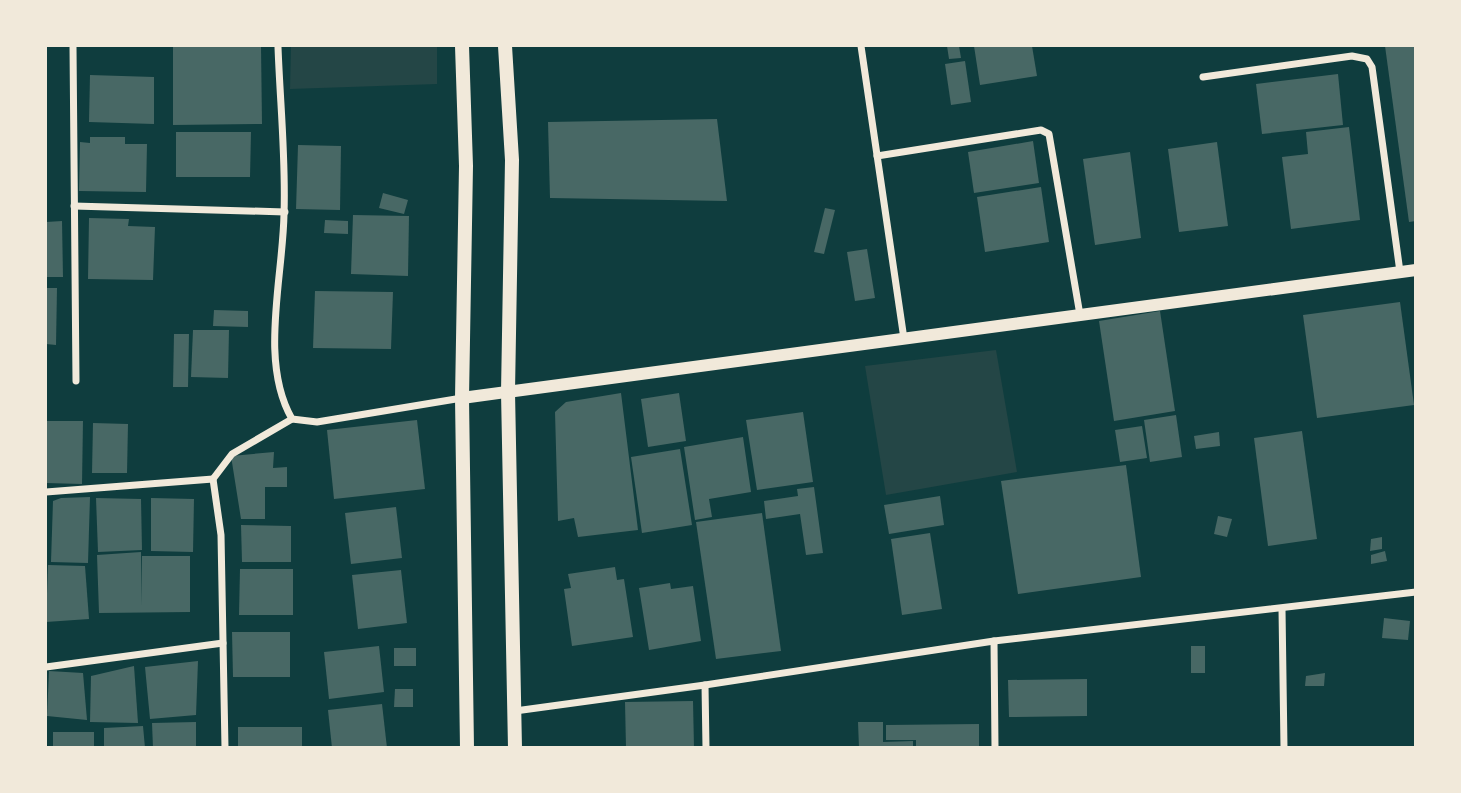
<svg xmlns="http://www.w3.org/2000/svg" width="1461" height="793" font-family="'Varela Round',sans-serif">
  <rect width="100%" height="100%" fill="#0f3d3e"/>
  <g fill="#244646">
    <polygon points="291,46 437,46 437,84 290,89"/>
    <polygon points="996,350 1017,472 886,495 865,366"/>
  </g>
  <g fill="#486865">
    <polygon points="173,46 261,46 262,124 173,125"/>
    <polygon points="947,46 959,46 961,58 949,59"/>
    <polygon points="974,46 1032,46 1037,76 980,85"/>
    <polygon points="1385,46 1416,46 1416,221 1409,222"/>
    <polygon points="965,61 971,102 951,105 945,64"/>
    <polygon points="1338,74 1343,125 1262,134 1256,84"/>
    <polygon points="90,75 154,77 154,124 89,122"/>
    <polygon points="717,119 727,201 550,198 548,122"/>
    <polygon points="1349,127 1360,220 1291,229 1282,157 1308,154 1306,132"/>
    <polygon points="176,132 251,132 250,177 176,177"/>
    <polygon points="90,137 125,137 125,144 147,144 146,192 79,191 80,142 90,143"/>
    <polygon points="1033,141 1039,183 974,193 968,152"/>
    <polygon points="1217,142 1228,226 1179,232 1168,149"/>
    <polygon points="298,145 341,146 340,210 296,209"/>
    <polygon points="1130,152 1141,238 1095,245 1083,159"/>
    <polygon points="1041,187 1049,242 985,252 977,197"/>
    <polygon points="383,193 408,200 404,214 379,208"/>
    <polygon points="825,208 835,210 824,254 814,252"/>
    <polygon points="353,215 409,216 408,276 351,274"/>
    <polygon points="89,218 129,219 128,226 155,227 153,280 88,279"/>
    <polygon points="325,220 348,221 348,234 324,233"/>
    <polygon points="62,221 63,277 46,277 46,222"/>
    <polygon points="867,249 875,298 855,301 847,252"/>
    <polygon points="46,288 57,288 56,345 46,344"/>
    <polygon points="315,291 393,292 391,349 313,348"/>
    <polygon points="1400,302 1414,405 1317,418 1303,315"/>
    <polygon points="214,310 248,311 248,327 213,326"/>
    <polygon points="1160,311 1175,411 1114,421 1099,321"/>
    <polygon points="193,330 229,330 228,378 191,377"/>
    <polygon points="174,334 189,334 188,387 173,387"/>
    <polygon points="621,393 638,530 578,537 574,518 558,521 555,412 566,402"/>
    <polygon points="679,393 686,441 648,447 641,399"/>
    <polygon points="803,412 813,482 757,490 746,420"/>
    <polygon points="1176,415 1182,457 1150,462 1144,420"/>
    <polygon points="417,420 425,489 334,499 327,430"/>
    <polygon points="46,421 83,421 82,484 46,483"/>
    <polygon points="93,423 128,424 127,473 92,473"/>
    <polygon points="1142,426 1147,458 1120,462 1115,430"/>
    <polygon points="1302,431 1317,539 1268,546 1254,438"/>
    <polygon points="1219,432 1220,446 1196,449 1194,436"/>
    <polygon points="743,437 751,492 709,499 712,517 695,520 684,447"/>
    <polygon points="680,449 692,525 642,533 631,457"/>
    <polygon points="274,452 273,468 287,467 287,487 265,487 265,519 241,519 231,456"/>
    <polygon points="1126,465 1141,577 1018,594 1001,481"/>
    <polygon points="814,487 823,553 806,555 800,514 766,519 764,501 798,496 797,489"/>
    <polygon points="940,496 944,525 889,534 884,505"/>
    <polygon points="90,497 88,563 51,562 53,501 61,498"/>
    <polygon points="96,498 141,499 142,550 98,552"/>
    <polygon points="151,498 194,499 193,552 151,551"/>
    <polygon points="396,507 402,558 351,564 345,513"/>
    <polygon points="762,513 781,651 716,659 696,522"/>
    <polygon points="1218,516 1232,519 1227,537 1214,534"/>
    <polygon points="241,525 291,526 291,562 242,562"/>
    <polygon points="930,533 942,609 902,615 891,539"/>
    <polygon points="1382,537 1382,549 1370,551 1371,539"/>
    <polygon points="1385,551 1387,561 1371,564 1371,555"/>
    <polygon points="141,552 142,606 142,556 190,556 190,612 99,613 97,555"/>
    <polygon points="48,565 85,566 89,619 46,622"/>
    <polygon points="615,567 617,580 624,579 633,637 572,646 564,589 571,588 568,574"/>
    <polygon points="240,569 293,569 293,615 239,615"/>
    <polygon points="401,570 407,623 358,629 352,575"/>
    <polygon points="670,583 671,589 693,586 701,641 649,650 639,588"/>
    <polygon points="1384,618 1410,621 1408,640 1382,638"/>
    <polygon points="232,632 290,632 290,677 233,677"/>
    <polygon points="379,646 384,692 329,699 324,652"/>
    <rect x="1191" y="646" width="14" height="27"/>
    <rect x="394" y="648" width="22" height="18"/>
    <polygon points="198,661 196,715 150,719 145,667"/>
    <polygon points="134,666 138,723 90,722 91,676"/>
    <polygon points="49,671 83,673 87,720 47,716"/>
    <polygon points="1325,673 1324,686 1305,686 1306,676"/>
    <polygon points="1087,679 1087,716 1009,717 1008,680"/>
    <polygon points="395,689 413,689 413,707 394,707"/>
    <polygon points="693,701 694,748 626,748 625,702"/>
    <polygon points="382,704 387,748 332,748 328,710"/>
    <polygon points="196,722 196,748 153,748 152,723"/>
    <polygon points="858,722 883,722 883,742 913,741 913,748 859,748"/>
    <polygon points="979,724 979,748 916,748 916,740 886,740 886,725"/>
    <polygon points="143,726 145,748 104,748 104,728"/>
    <rect x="238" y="727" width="64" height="21"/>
    <rect x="53" y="732" width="41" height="16"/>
  </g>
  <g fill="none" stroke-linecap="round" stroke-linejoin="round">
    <g stroke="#f1e9da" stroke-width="7">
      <polyline points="73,46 76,381"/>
      <polyline points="861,46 904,339"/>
      <path d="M278,47C280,102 286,159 284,214C283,278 259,362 292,419L317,422L462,398"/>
      <polyline points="1203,77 1352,56 1367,59 1372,67 1400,272"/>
      <polyline points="877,156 1041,130 1049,134 1080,315"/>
      <polyline points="74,206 285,212"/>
      <polyline points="46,492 213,479"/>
      <polyline points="1282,609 1284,748"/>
      <polyline points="994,641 995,748"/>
      <polyline points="46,667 223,643"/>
      <polyline points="705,685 706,748"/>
      <polyline points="515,711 705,685 994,641 1416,592"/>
      <polyline points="225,748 221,535 213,479 232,454 292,419"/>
    </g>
    <polyline stroke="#f1e9da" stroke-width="12" points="462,398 1416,270"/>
    <g stroke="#f1e9da" stroke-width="14">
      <polyline points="462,46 466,166 462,398 467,748"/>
      <polyline points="505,46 512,160 508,392 515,748"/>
    </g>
  </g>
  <rect width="1461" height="793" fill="none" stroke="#f1e9da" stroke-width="94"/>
</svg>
